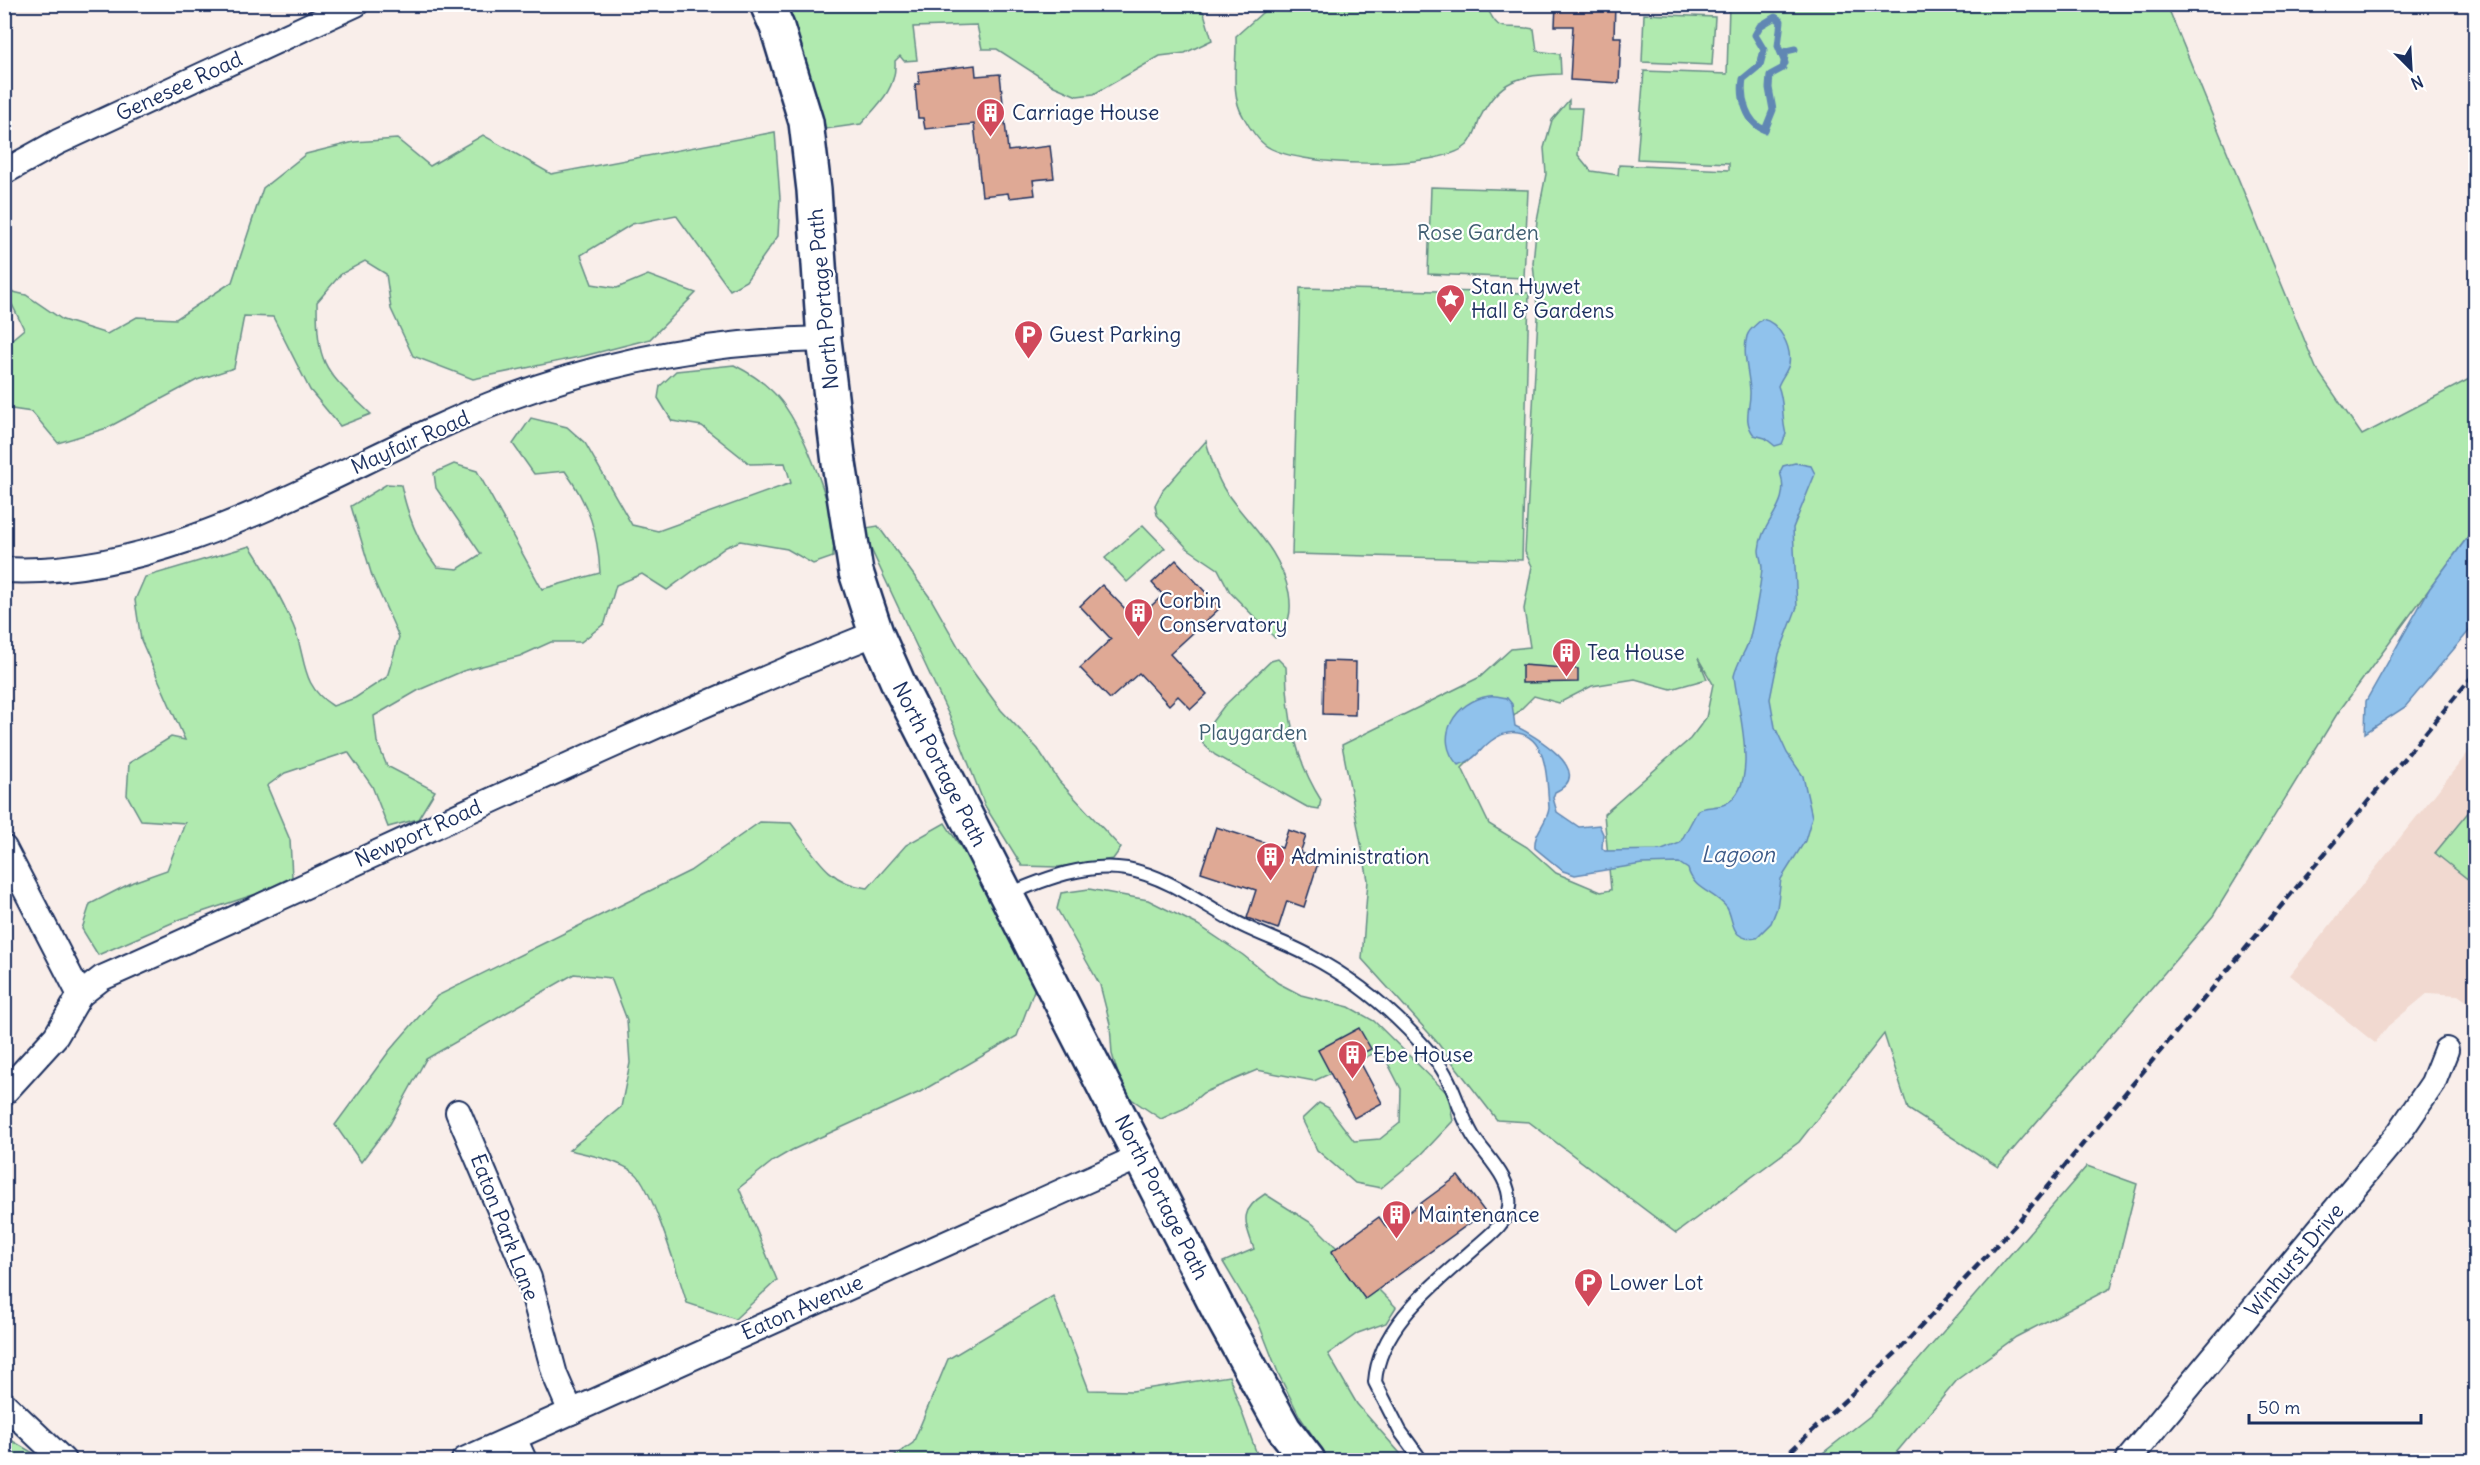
<svg xmlns="http://www.w3.org/2000/svg" width="2480" height="1465" viewBox="0 0 2480 1465" font-family="Delius,sans-serif">
<rect width="100%" height="100%" fill="#f9eeea"/>
<filter id="ink" filterUnits="userSpaceOnUse"><feTurbulence type="fractalNoise" baseFrequency=".0167" numOctaves="2"/><feDisplacementMap in="SourceGraphic" scale="12" xChannelSelector="R" yChannelSelector="G"/><feConvolveMatrix kernelMatrix="1 2 1 2 8 2 1 2 1" color-interpolation-filters="sRGB"/></filter>
<g filter="url(#ink)">
<path fill="#f1d9d0" d="M 2475,744 L 2475,1007 L 2458,995 L 2428,993 L 2388,1026 L 2375,1043 L 2290,975 Z"/>
<g fill="#b0eaaf" stroke="#668c86" stroke-width="1.5" fill-rule="evenodd">
<path d="M 782,5 L 1197,5 L 1204,13 L 1212,40 L 1185,53 L 1160,56 L 1094,94 L 1077,96 L 1054,86 L 997,49 L 982,49 L 977,25 L 913,27 L 917,60 L 904,61 L 900,56 L 895,61 C 897,89 878,105 861,124 L 826,129 L 811,79 Z"/>
<path d="M 1271,5 L 1486,5 C 1500,37 1502,23 1534,29 L 1537,51 L 1560,54 L 1561,74 C 1520,75 1499,79 1480,118 C 1477,127 1473,141 1466,146 C 1438,170 1295,168 1265,145 C 1257,139 1248,125 1243,116 C 1230,96 1237,59 1236,36 Z"/>
<path d="M 1729,5 L 2167,5 L 2316,368 L 2362,435 L 2475,376 L 2475,527 L 2337,714 L 2213,916 L 1998,1167 L 1908,1109 L 1884,1034 L 1799,1142 L 1676,1233 L 1529,1122 L 1497,1120 L 1436,1041 L 1362,959 L 1368,880 L 1342,745 L 1480,677 L 1511,649 L 1530,647 L 1524,609 L 1532,566 L 1525,552 L 1538,317 L 1533,263 L 1537,220 L 1546,174 L 1544,148 L 1552,120 L 1569,100 L 1569,108 L 1582,108 L 1578,155 L 1591,171 L 1618,175 L 1619,165 L 1729,170 L 1729,163 L 1637,159 L 1644,71 L 1727,74 ZM 1698,658 L 1713,684 L 1706,718 L 1690,739 L 1604,814 L 1611,890 L 1601,892 L 1556,873 L 1527,847 L 1489,824 L 1462,768 L 1534,696 L 1559,703 L 1592,686 L 1635,679 L 1671,689 L 1707,679 Z"/>
<path d="M 1644,14 L 1715,17 L 1712,65 L 1642,62 Z"/>
<path d="M 775,132 L 780,198 L 778,236 L 746,281 L 730,290 L 676,215 L 632,224 L 581,255 L 592,284 L 617,288 L 648,275 L 696,293 L 650,339 L 584,356 L 473,379 L 413,356 L 391,309 L 386,274 L 365,261 L 341,274 L 317,302 C 317,368 325,370 371,414 L 340,426 L 310,390 L 273,317 L 244,316 L 234,368 L 197,380 L 107,428 L 58,443 L 32,412 L 5,408 L 5,345 L 24,329 L 5,290 L 26,295 L 63,320 L 107,334 L 137,317 L 176,319 L 232,282 L 263,188 L 306,154 L 354,142 L 397,139 L 430,166 L 483,135 L 551,174 Z"/>
<path d="M 1431,187 L 1528,190 L 1524,278 L 1428,274 Z"/>
<path d="M 1300,288 L 1529,293 L 1522,560 L 1292,554 Z"/>
<path d="M 734,365 C 748,372 761,380 772,391 C 799,416 825,488 833,525 C 836,535 833,547 833,557 L 813,564 L 787,549 L 740,541 L 726,547 L 667,590 L 642,574 L 616,585 L 605,623 L 581,642 L 551,642 L 520,656 L 463,671 L 419,690 L 374,716 L 377,742 L 387,766 L 435,791 L 418,819 L 388,827 L 372,786 L 348,752 L 285,773 L 267,786 L 290,840 L 292,877 L 256,894 L 181,919 L 98,955 L 82,929 L 90,904 L 133,882 L 167,870 L 185,823 L 141,820 L 127,795 L 129,763 L 171,737 L 185,740 L 141,640 L 135,600 L 145,577 L 250,546 C 267,572 281,597 293,625 C 307,657 299,685 333,706 L 355,698 L 387,677 L 399,637 L 372,576 L 351,506 L 387,484 L 401,485 C 408,516 417,541 437,567 L 458,569 L 481,554 L 436,488 L 434,473 L 454,464 L 477,471 L 542,589 L 600,573 C 598,532 589,505 565,471 L 534,474 L 513,444 L 531,418 L 567,427 L 585,443 L 632,525 L 658,531 L 791,483 L 785,463 L 750,464 L 702,426 L 672,421 L 658,398 L 660,386 L 676,371 Z"/>
<path d="M 1206,441 C 1211,458 1216,477 1226,492 C 1251,528 1279,547 1289,593 C 1292,612 1290,625 1275,638 L 1230,592 L 1218,569 L 1187,548 L 1157,515 L 1155,505 L 1163,490 Z"/>
<path d="M 1143,525 L 1165,548 L 1127,582 L 1105,558 Z"/>
<path d="M 878,526 L 931,599 L 971,669 L 1001,710 L 1038,749 L 1059,781 L 1121,848 L 1113,859 L 1058,867 L 1022,866 L 985,806 L 954,726 L 871,549 L 866,528 Z"/>
<path d="M 1278,659 L 1286,667 C 1287,716 1295,759 1321,800 L 1319,809 L 1307,807 L 1215,755 L 1203,744 L 1202,735 L 1224,706 L 1271,661 Z"/>
<path d="M 2475,804 L 2475,885 L 2435,853 Z"/>
<path d="M 760,822 L 791,823 C 814,853 827,884 868,888 L 906,845 L 945,823 L 975,869 L 1036,985 L 1017,1036 L 920,1092 L 792,1150 L 773,1161 L 739,1188 L 777,1280 L 735,1319 L 687,1303 C 679,1278 652,1186 635,1173 C 617,1160 590,1155 569,1150 L 621,1107 L 630,1063 L 627,1020 L 611,978 L 574,974 L 426,1059 L 390,1124 L 361,1162 L 335,1125 L 390,1050 L 437,996 L 690,871 Z"/>
<path d="M 1089,889 L 1148,900 L 1198,925 L 1243,955 L 1278,983 L 1301,995 L 1349,1007 L 1374,1021 L 1448,1094 L 1453,1121 L 1421,1155 L 1381,1188 L 1355,1183 L 1317,1150 L 1302,1119 L 1319,1103 L 1329,1108 L 1354,1141 L 1380,1139 L 1400,1123 L 1401,1089 L 1381,1050 L 1314,1081 L 1257,1070 L 1203,1093 L 1185,1108 L 1161,1119 L 1124,1094 L 1112,1054 L 1110,1024 L 1100,985 L 1057,909 L 1061,893 Z"/>
<path d="M 2087,1166 L 2137,1184 L 2111,1288 L 2016,1337 L 1958,1379 L 1890,1460 L 1814,1460 L 1870,1416 Z"/>
<path d="M 1265,1194 L 1313,1224 L 1396,1307 L 1386,1323 L 1358,1333 L 1328,1354 L 1357,1404 L 1406,1460 L 1329,1460 L 1300,1417 L 1279,1375 L 1257,1319 L 1223,1262 L 1254,1249 C 1245,1222 1238,1211 1265,1194 Z"/>
<path d="M 1053,1296 L 1089,1390 L 1132,1391 L 1229,1376 L 1259,1460 L 888,1460 L 913,1443 L 948,1359 Z"/>
<path d="M 4,1436 L 45,1460 L 5,1460 Z"/>
</g>
<g fill="#90c2ec" stroke="#6187b3" stroke-width="1.5">
<path d="M 1762,319 C 1779,322 1792,347 1789,364 C 1787,372 1781,378 1778,386 C 1785,403 1781,418 1786,434 L 1782,444 L 1775,446 L 1765,438 L 1754,435 C 1742,420 1751,407 1750,391 C 1749,371 1742,355 1747,336 C 1749,329 1757,324 1762,319 Z"/>
<path d="M 1795,463 L 1811,466 L 1815,474 L 1793,528 L 1797,607 L 1779,654 L 1770,699 L 1775,727 L 1787,753 L 1803,776 L 1812,817 L 1805,841 L 1781,879 L 1777,908 L 1771,923 L 1756,938 C 1749,939 1744,939 1738,934 C 1731,927 1732,916 1727,908 C 1714,891 1694,891 1688,869 L 1679,863 L 1642,864 L 1575,875 L 1563,871 L 1535,848 C 1533,833 1548,822 1549,808 C 1547,784 1549,738 1518,733 C 1508,731 1499,735 1491,741 C 1479,750 1475,761 1458,765 C 1433,738 1455,701 1489,696 C 1495,695 1502,697 1507,698 L 1512,704 L 1515,726 C 1533,734 1598,773 1555,792 L 1553,798 L 1557,812 L 1579,827 L 1599,825 L 1603,834 L 1602,848 L 1605,851 L 1662,850 L 1680,843 L 1698,810 C 1706,806 1717,808 1725,804 C 1762,787 1737,708 1734,676 C 1737,662 1747,650 1750,637 C 1755,615 1760,591 1762,568 C 1762,562 1759,556 1759,550 C 1761,520 1792,506 1780,472 L 1783,466 Z"/>
<path d="M 2475,527 L 2475,624 L 2405,707 L 2365,733 L 2366,701 L 2430,588 Z"/>
</g>
<g fill="none" stroke-linecap="round" stroke-linejoin="round">
<path stroke="#6187b3" stroke-width="7" d="M 1785,63 L 1778,46 L 1781,21 L 1775,17 L 1760,26 L 1755,35 L 1764,50 L 1760,65 L 1743,79 C 1740,97 1746,123 1765,130 L 1773,110 L 1769,88 L 1770,75 L 1783,68 L 1786,51 L 1795,49"/>
</g>
<g fill="#dfa995" stroke="#1b2f5e" stroke-width="1.5">
<path d="M 1556,4 L 1615,4 L 1614,37 L 1621,37 L 1619,83 L 1570,80 L 1573,26 L 1555,26 Z"/>
<path d="M 975,65 L 976,76 L 1000,74 L 1008,151 L 1050,146 L 1054,178 L 1033,180 L 1035,195 L 1009,198 L 1008,193 L 982,196 L 974,124 L 925,129 L 923,118 L 918,118 L 915,84 L 919,84 L 918,72 Z"/>
<path d="M 1176,560 L 1220,608 L 1170,654 L 1207,694 L 1191,709 L 1178,696 L 1169,705 L 1139,673 L 1110,699 L 1080,668 L 1111,639 L 1080,606 L 1102,585 L 1136,620 L 1163,595 L 1152,583 Z"/>
<path d="M 1324,661 L 1356,662 L 1355,715 L 1323,714 Z"/>
<path d="M 1522,665 L 1578,669 L 1578,682 L 1522,683 Z"/>
<path d="M 1216,827 L 1282,848 L 1288,830 L 1306,836 L 1300,853 L 1319,860 L 1304,907 L 1287,901 L 1278,929 L 1247,918 L 1256,890 L 1201,872 Z"/>
<path d="M 1359,1028 L 1371,1049 L 1357,1056 L 1382,1103 L 1354,1118 L 1318,1050 Z"/>
<path d="M 1458,1176 L 1485,1212 L 1365,1299 L 1331,1252 L 1379,1217 L 1387,1228 Z"/>
</g>
<g fill="none" stroke-linecap="round" stroke-linejoin="round">
<defs>
<path id="service" d="M 1009,894 C 1045,879 1086,862 1127,869 C 1165,876 1199,901 1232,920 C 1257,934 1285,942 1310,956 C 1358,981 1401,1018 1435,1059 C 1454,1082 1458,1111 1473,1136 C 1486,1157 1513,1179 1509,1207 C 1506,1224 1487,1237 1475,1248 C 1435,1284 1379,1325 1375,1382 L 1400,1431 L 1421,1460"/>
<g id="minor">
<path d="M 4,172 L 58,142 L 356,4"/>
<path d="M 4,570 C 180,579 347,459 505,399 C 606,361 716,341 824,339"/>
<path d="M 4,848 L 80,995"/>
<path d="M 4,1093 L 56,1036 L 80,995 L 102,978 C 360,864 614,738 876,633"/>
<path d="M 458,1112 L 529,1278 L 555,1375 L 571,1412"/>
<path d="M 4,1404 L 63,1460"/>
<path d="M 514,1438 L 524,1460"/>
<path d="M 464,1460 L 1141,1156"/>
<path d="M 2128,1460 L 2399,1133 L 2433,1083 L 2446,1050"/>
</g>
<path id="secondary" d="M 767,4 L 777,27 L 806,122 L 814,190 L 824,339 L 839,463 L 856,572 L 876,633 L 899,685 L 1219,1311 L 1284,1429 L 1308,1460"/>
</defs>
<use href="#service" stroke="#1b2f5e" stroke-width="16"/>
<use href="#minor" stroke="#1b2f5e" stroke-width="28"/>
<use href="#secondary" stroke="#1b2f5e" stroke-width="38"/>
<use href="#service" stroke="#fff" stroke-width="12"/>
<use href="#minor" stroke="#fff" stroke-width="24"/>
<use href="#secondary" stroke="#fff" stroke-width="33"/>
<path stroke="#1b2f5e" stroke-width="4.5" stroke-dasharray="9 4.5" stroke-linecap="butt" d="M 1781,1460 L 1900,1349 L 2017,1223 L 2476,672"/>
</g>
</g>
<defs>
<symbol id="building-pin" viewBox="-11 -11 22 30"><path d="M0 17L-7.5 6A9.5 9.5 0 1 1 7.5 6Z" fill="#d1495b" stroke="#fff"/><path d="M-4-6H4V6H1V3H-1V6H-4ZM-2.5-4.3h1.7v1.8h-1.7ZM.8-4.3h1.7v1.8H.8ZM-2.5-1h1.7V.8h-1.7ZM.8-1h1.7V.8H.8Z" fill="#fff"/></symbol>
<symbol id="sight-pin" viewBox="-11 -11 22 30"><path d="M0 17L-7.5 6A9.5 9.5 0 1 1 7.5 6Z" fill="#d1495b" stroke="#fff"/><path d="M0-6L1.8-2.2L6-1.7L2.9 1.2L3.7 5.4L0 3.3L-3.7 5.4L-2.9 1.2L-6-1.7L-1.8-2.2Z" fill="#fff"/></symbol>
<symbol id="parking-pin" viewBox="-11 -11 22 30"><path d="M0 17L-7.5 6A9.5 9.5 0 1 1 7.5 6Z" fill="#d1495b" stroke="#fff"/><path d="M-3.5-5.5H1a3.5 3.5 0 0 1 0 7H-1V5.5H-3.5ZM-1-3.4V-.6H.8a1.4 1.4 0 0 0 0-2.8Z" fill="#fff"/></symbol>
</defs>
<g fill-rule="evenodd">
<use href="#building-pin" x="974" y="96" width="33" height="45"/>
<use href="#sight-pin" x="1434" y="282" width="33" height="45"/>
<use href="#parking-pin" x="1012" y="318" width="33" height="45"/>
<use href="#building-pin" x="1122" y="596" width="33" height="45"/>
<use href="#building-pin" x="1550" y="636" width="33" height="45"/>
<use href="#building-pin" x="1254" y="840" width="33" height="45"/>
<use href="#building-pin" x="1336" y="1038" width="33" height="45"/>
<use href="#building-pin" x="1380" y="1198" width="33" height="45"/>
<use href="#parking-pin" x="1572" y="1266" width="33" height="45"/>
</g>
<g text-anchor="middle" dominant-baseline="central" stroke-width="4.5" stroke-linejoin="round" paint-order="stroke">
<g font-size="21" fill="#1b2f5e" stroke="#fff">
<text transform="translate(179 86) rotate(-25)">Genesee Road</text>
<text transform="translate(823 299) rotate(-95)">North Portage Path</text>
<text transform="translate(410 442) rotate(-24)">Mayfair Road</text>
<text transform="translate(940 764) rotate(63)">North Portage Path</text>
<text transform="translate(418 833) rotate(-24)">Newport Road</text>
<text transform="translate(1162 1197) rotate(63)">North Portage Path</text>
<text transform="translate(505 1227) rotate(69)">Eaton Park Lane</text>
<text transform="translate(2294 1260) rotate(-50)">Winhurst Drive</text>
<text transform="translate(802 1307) rotate(-24)">Eaton Avenue</text>
</g>
<g font-size="21" fill="#1b2f5e" stroke="#fff" text-anchor="start">
<text x="1012" y="112">Carriage House</text>
<text x="1471" y="286">Stan Hywet<tspan x="1471" dy="24">Hall &amp; Gardens</tspan></text>
<text x="1049" y="334">Guest Parking</text>
<text x="1159" y="600">Corbin<tspan x="1159" dy="24">Conservatory</tspan></text>
<text x="1587" y="652">Tea House</text>
<text x="1291" y="856">Administration</text>
<text x="1373" y="1054">Ebe House</text>
<text x="1418" y="1214">Maintenance</text>
<text x="1609" y="1282">Lower Lot</text>
</g>
<g font-size="21" fill="#405e72" stroke="#fff">
<text x="1478" y="232">Rose Garden</text>
<text x="1253" y="732">Playgarden</text>
</g>
<g font-size="22" font-style="italic" fill="#3e5b89" stroke="#fff">
<text x="1738" y="854">Lagoon</text>
</g>
</g>
<rect width="2480" height="1465" fill="none" stroke="#fff" stroke-width="24"/>
<rect x="12" y="12" width="2456" height="1441" fill="none" stroke="#1b2f5e" stroke-width="2" filter="url(#ink)"/>
<g transform="translate(2411 69) rotate(156)" stroke="#ffffff" stroke-width="4.5" paint-order="stroke">
<path d="M0-4.5L10 22L0 15L-10 22Z" fill="#1b2f5e"/>
<text y="-9" font-size="16" font-weight="bold" text-anchor="middle" fill="#1b2f5e">N</text>
</g>
<path d="M2249 1414v9h172v-9" fill="none" stroke="#1b2f5e" stroke-width="3"/>
<text x="2258" y="1414" font-size="18" fill="#1b2f5e" stroke="#ffffff" stroke-width="4.5" paint-order="stroke">50 m</text>
</svg>
